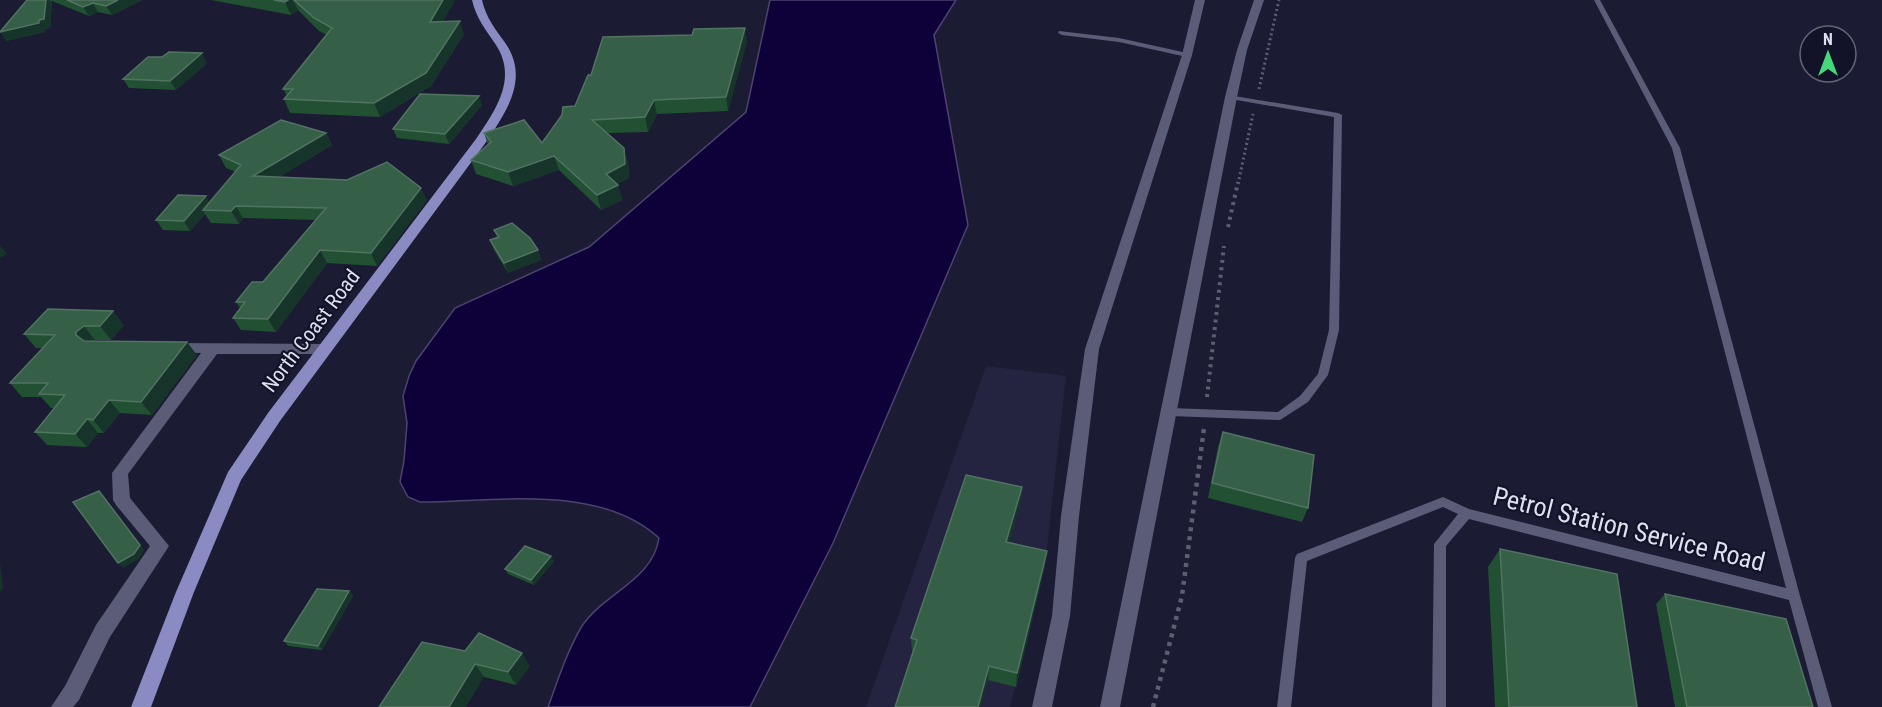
<svg xmlns="http://www.w3.org/2000/svg" width="1882" height="707" viewBox="0 0 1882 707" font-family="'Roboto Condensed',sans-serif">
<rect width="100%" height="100%" fill="#1b1b33"/>
<path fill="#242441" d="M 986,366 L 1066,376 L 1045,566 L 1010,707 L 866,707 Z"/>
<path fill="#0e0039" stroke="#4c4370" stroke-width="1.5" d="M 770,0 L 956,0 L 934,35 L 968,225 L 833,543 L 750,707 L 548,707 C 558,680 567,651 582,626 C 604,593 653,580 659,538 C 599,483 495,502 420,502 L 408,497 L 400,482 L 404,461 L 407,423 L 403,396 L 409,376 L 416,361 L 455,308 L 589,247 L 746,112 Z"/>
<g fill="none" stroke-linecap="round" stroke-linejoin="round">
<g stroke="#5e5e73" stroke-width="3" stroke-dasharray="2 3" stroke-linecap="butt">
<path d="M 1259,89 L 1279,0"/>
<path d="M 1238,184 L 1253,114"/>
</g>
<g stroke="#5e5e73" stroke-width="4" stroke-dasharray="3 4.5" stroke-linecap="butt">
<path d="M 1228,227 L 1238,182"/>
<path d="M 1207,397 L 1224,246"/>
</g>
<path stroke="#5e5e73" stroke-width="4.5" stroke-dasharray="4 5" stroke-linecap="butt" d="M 1153,707 L 1182,596 L 1204,428"/>
<g fill="#5b5c78" fill-rule="evenodd">
<path d="M 1594,0 L 1600,0 L 1680,148 L 1800,596 L 1832,707 L 1818,707 L 1789,600 L 1469,519 L 1446,546 L 1446,707 L 1432,707 L 1434,544 L 1458,514 L 1443,507 L 1307,561 L 1291,707 L 1277,707 L 1295,558 L 1297,554 L 1443,497 L 1469,509 L 1786,588 L 1672,148 Z"/>
<path d="M 1059,31 L 1119,38 L 1187,53 L 1191,55 L 1187,57 L 1119,42 L 1062,35 L 1058,33 Z"/>
<path d="M 1228,95 L 1338,113 L 1342,115 L 1339,330 L 1328,375 L 1308,402 L 1280,420 L 1170,416 L 1166,415 L 1164,412 L 1166,409 L 1170,408 L 1278,412 L 1300,396 L 1318,374 L 1329,330 L 1334,117 L 1231,99 L 1228,99 Z"/>
</g>
<path fill="#5b5c78" fill-rule="evenodd" d="M 171,343 L 324,344 L 331,349 L 324,354 L 217,354 L 128,474 L 130,498 L 169,546 L 110,637 L 79,700 L 73,707 L 51,707 L 65,686 L 96,625 L 150,546 L 116,505 L 113,500 L 112,473 L 201,353 L 166,352 L 164,348 L 166,344 Z"/>
<g fill="#5b5c78" fill-rule="evenodd">
<path d="M 1195,0 L 1205,0 L 1192,55 L 1099,349 L 1079,516 L 1070,616 L 1052,707 L 1032,707 L 1052,616 L 1061,516 L 1085,349 L 1182,55 Z"/>
<path d="M 1254,0 L 1264,0 L 1247,50 L 1237,97 L 1120,707 L 1100,707 L 1225,97 L 1237,50 Z"/>
</g>
<path fill="#898bc2" fill-rule="evenodd" d="M 472,0 L 482,0 C 486,18 496,30 506,44 C 530,80 505,114 484,145 L 280,421 L 241,480 L 194,592 L 151,707 L 131,707 L 176,592 L 228,472 L 268,413 L 476,139 C 495,111 518,79 496,45 C 486,30 476,18 472,0 Z"/>
</g>
<g fill="#225033">
<path d="M 27,0 L 142,0 L 112,15 L 98,12 L 89,16 L 52,1 L 50,28 L 45,29 L 45,32 L 6,41 Z"/>
<path d="M 211,0 L 453,0 L 454,2 L 443,21 L 464,34 L 431,86 L 380,117 L 290,113 L 284,99 L 287,96 L 283,89 L 327,35 L 319,31 L 298,10 L 291,15 Z"/>
<path d="M 747,41 L 728,111 L 657,114 L 648,132 L 608,133 L 628,162 L 629,178 L 617,184 L 622,200 L 601,210 L 559,170 L 513,186 L 476,174 L 471,160 L 488,145 L 484,133 L 542,143 L 575,106 L 591,75 Z"/>
<path d="M 207,63 L 176,90 L 129,88 L 123,79 Z"/>
<path d="M 482,105 L 449,144 L 397,138 L 393,129 Z"/>
<path d="M 326,133 L 332,145 L 279,177 L 427,200 L 377,266 L 327,263 L 276,332 L 241,330 L 233,318 L 240,308 L 236,302 L 263,282 L 316,220 L 243,218 L 239,224 L 211,223 L 205,214 L 190,231 L 163,230 L 156,220 L 210,203 L 236,172 L 226,168 L 219,155 Z"/>
<path d="M 494,230 L 538,250 L 541,260 L 508,273 L 494,250 L 490,240 L 497,237 Z"/>
<path d="M 48,309 L 124,325 L 111,340 L 95,340 L 93,341 L 197,355 L 152,415 L 120,413 L 104,433 L 98,433 L 87,447 L 47,445 L 35,432 L 54,408 L 51,408 L 41,397 L 22,397 L 10,383 L 43,348 L 36,348 L 24,334 Z"/>
<path d="M 1223,432 L 1308,508 L 1302,522 L 1208,498 L 1218,447 Z"/>
<path d="M 1022,487 L 1021,501 L 1009,543 L 1045,566 L 1016,687 L 988,680 L 912,651 L 911,638 Z"/>
<path d="M 1500,549 L 1637,707 L 1495,707 L 1488,567 Z"/>
<path d="M 554,561 L 534,585 L 508,574 L 505,569 Z"/>
<path d="M 349,591 L 353,596 L 322,650 L 288,646 L 284,641 Z"/>
<path d="M 1665,594 L 1813,707 L 1675,707 L 1656,604 Z"/>
<path d="M 422,642 L 530,666 L 516,685 L 484,677 Z"/>
</g>
<g fill="#17342b">
<path d="M 46,0 L 52,1 L 50,28 L 45,29 L 45,32 L 6,41 L 0,32 L 39,20 Z"/>
<path d="M 118,0 L 142,0 L 112,15 L 106,6 Z"/>
<path d="M 288,0 L 293,0 L 298,10 L 291,15 L 285,2 Z"/>
<path d="M 443,0 L 453,0 L 454,2 L 435,35 L 430,22 Z"/>
<path d="M 93,3 L 98,12 L 89,16 L 83,7 Z"/>
<path d="M 460,21 L 464,34 L 431,86 L 380,117 L 374,103 Z"/>
<path d="M 745,28 L 747,41 L 728,111 L 726,97 Z"/>
<path d="M 202,53 L 207,63 L 176,90 L 170,81 Z"/>
<path d="M 479,96 L 482,105 L 449,144 L 445,134 Z"/>
<path d="M 654,100 L 657,114 L 648,132 L 645,117 Z"/>
<path d="M 326,133 L 332,145 L 260,189 L 253,176 Z"/>
<path d="M 624,148 L 628,162 L 629,178 L 610,188 L 606,174 Z"/>
<path d="M 554,156 L 559,170 L 513,186 L 508,172 Z"/>
<path d="M 618,185 L 622,200 L 601,210 L 597,195 Z"/>
<path d="M 421,188 L 427,200 L 377,266 L 371,253 Z"/>
<path d="M 206,196 L 212,206 L 203,210 L 205,214 L 190,231 L 184,221 Z"/>
<path d="M 236,206 L 243,218 L 239,224 L 231,211 Z"/>
<path d="M 0,245 L 7,254 L 0,258 Z"/>
<path d="M 320,250 L 327,263 L 276,332 L 268,319 Z"/>
<path d="M 538,250 L 541,260 L 508,273 L 504,263 Z"/>
<path d="M 113,311 L 124,325 L 111,340 L 100,326 Z"/>
<path d="M 84,326 L 95,340 L 87,345 L 76,335 L 76,332 Z"/>
<path d="M 187,342 L 197,355 L 152,415 L 141,402 Z"/>
<path d="M 109,400 L 120,413 L 104,433 L 93,420 Z"/>
<path d="M 87,419 L 98,433 L 87,447 L 75,434 Z"/>
<path d="M 1022,487 L 1021,501 L 1005,556 L 1006,542 Z"/>
<path d="M 99,491 L 144,550 L 139,559 L 123,568 L 118,563 Z"/>
<path d="M 1047,551 L 1045,566 L 1016,687 L 1017,673 Z"/>
<path d="M 551,556 L 554,561 L 534,585 L 531,580 Z"/>
<path d="M 0,561 L 3,589 L 0,591 Z"/>
<path d="M 349,591 L 353,596 L 322,650 L 318,646 Z"/>
<path d="M 522,653 L 530,666 L 516,685 L 508,672 Z"/>
<path d="M 475,664 L 484,677 L 466,707 L 449,707 Z"/>
<path d="M 989,666 L 988,680 L 981,707 L 978,707 Z"/>
</g>
<g fill="#365f47" stroke="#517362" stroke-width="1.5">
<path d="M 27,0 L 46,0 L 44,19 L 39,20 L 39,23 L 0,32 Z"/>
<path d="M 67,0 L 118,0 L 106,6 L 93,3 L 83,7 Z"/>
<path d="M 274,0 L 288,0 L 285,2 Z"/>
<path d="M 294,0 L 443,0 L 430,22 L 460,21 L 426,73 L 374,103 L 284,99 L 293,89 L 283,89 L 332,28 L 314,18 Z"/>
<path d="M 745,28 L 726,97 L 654,100 L 645,117 L 592,120 L 624,148 L 625,164 L 606,174 L 618,185 L 597,195 L 554,156 L 508,172 L 471,160 L 491,142 L 484,133 L 524,120 L 542,143 L 562,115 L 563,107 L 575,106 L 588,75 L 591,75 L 603,37 L 692,35 L 694,29 Z"/>
<path d="M 169,52 L 202,53 L 170,81 L 123,79 L 148,57 L 162,57 Z"/>
<path d="M 420,94 L 479,96 L 445,134 L 393,129 Z"/>
<path d="M 281,120 L 326,133 L 253,176 L 347,180 L 387,162 L 421,188 L 371,253 L 320,250 L 268,319 L 233,318 L 245,302 L 236,302 L 252,282 L 263,282 L 326,208 L 236,206 L 231,211 L 203,210 L 241,165 L 219,155 Z"/>
<path d="M 178,195 L 206,196 L 184,221 L 156,220 Z"/>
<path d="M 512,223 L 530,238 L 538,250 L 504,263 L 490,240 L 499,237 L 494,230 Z"/>
<path d="M 48,309 L 113,311 L 100,326 L 84,326 L 76,332 L 76,335 L 84,341 L 187,342 L 141,402 L 109,400 L 93,420 L 87,419 L 75,434 L 35,432 L 65,395 L 39,394 L 48,383 L 10,383 L 55,335 L 24,334 Z"/>
<path d="M 1223,432 L 1314,455 L 1308,508 L 1212,483 Z"/>
<path d="M 966,475 L 1022,487 L 1006,542 L 1047,551 L 1017,673 L 989,666 L 978,707 L 895,707 L 917,640 L 911,638 Z"/>
<path d="M 99,491 L 140,545 L 134,554 L 118,563 L 73,502 Z"/>
<path d="M 525,546 L 551,556 L 531,580 L 505,569 Z"/>
<path d="M 1500,549 L 1617,574 L 1637,707 L 1509,707 Z"/>
<path d="M 317,589 L 349,591 L 318,646 L 284,641 Z"/>
<path d="M 1665,594 L 1786,619 L 1813,707 L 1687,707 Z"/>
<path d="M 479,633 L 522,653 L 508,672 L 475,664 L 449,707 L 379,707 L 422,642 L 465,651 Z"/>
</g>
<g text-anchor="middle" dominant-baseline="central" stroke-width="4.5" stroke-linejoin="round" paint-order="stroke">
<g font-size="21" fill="#dedfef" stroke="#121228">
<text transform="translate(311 331) rotate(-53)">North Coast Road</text>
</g>
<g font-size="26" fill="#dedfef" stroke="#121228">
<text transform="translate(1629 529) rotate(14)">Petrol Station Service Road</text>
</g>
</g>
<g transform="translate(1828 54)"><circle r="28" fill="#121228" stroke="#646478" stroke-width="1.5"/>
<path d="M0-4.5L10 22L0 15L-10 22Z" fill="#45d77a"/>
<text y="-9" font-size="16" font-weight="bold" text-anchor="middle" fill="#dedfef">N</text>
</g>
</svg>
